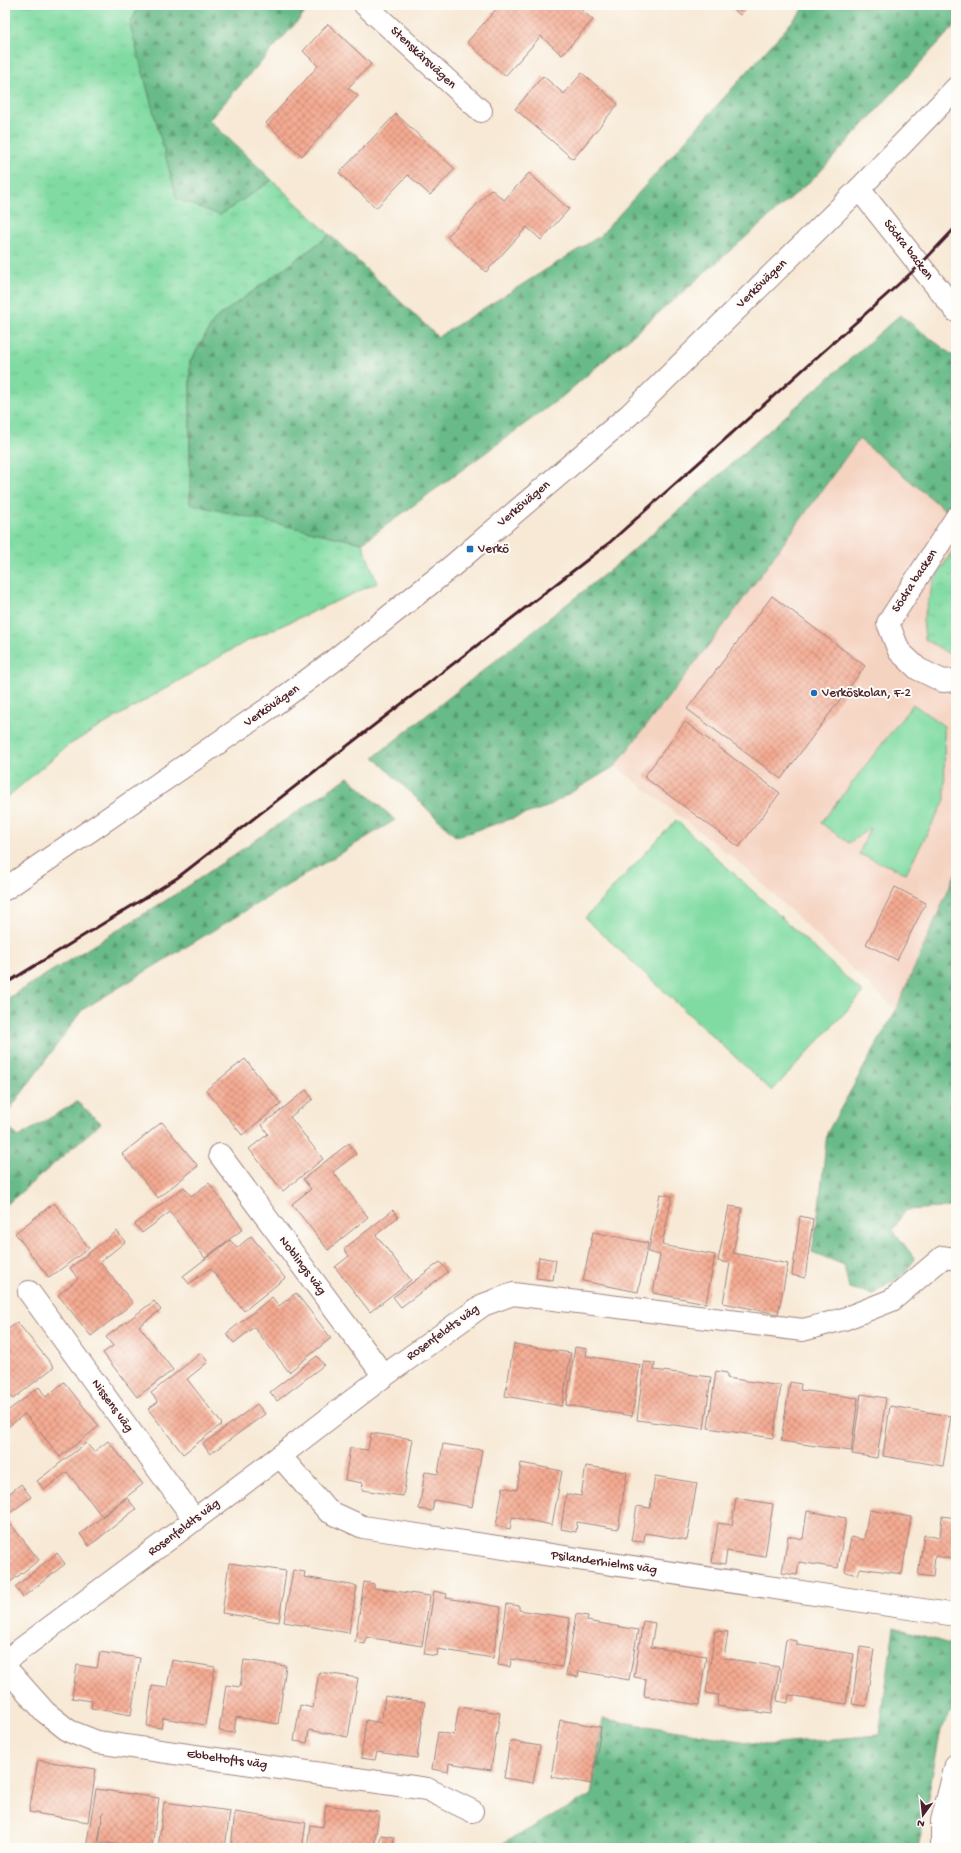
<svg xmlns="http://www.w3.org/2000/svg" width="961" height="1853" viewBox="0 0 961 1853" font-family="'Gochi Hand',sans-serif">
<defs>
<pattern id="grass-tufts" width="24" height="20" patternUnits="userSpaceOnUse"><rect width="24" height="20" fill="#80dba2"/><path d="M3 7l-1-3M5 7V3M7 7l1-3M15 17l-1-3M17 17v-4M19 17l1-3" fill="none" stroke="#70bc8c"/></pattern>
<pattern id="forest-firs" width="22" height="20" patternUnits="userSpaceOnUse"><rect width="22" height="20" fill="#68bb88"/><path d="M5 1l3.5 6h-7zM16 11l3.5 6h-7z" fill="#58976f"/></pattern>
<pattern id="building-cross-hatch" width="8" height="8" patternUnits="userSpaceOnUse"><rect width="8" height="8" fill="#f4aa92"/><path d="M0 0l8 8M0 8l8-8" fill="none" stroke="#c88a77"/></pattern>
</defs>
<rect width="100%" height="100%" fill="#fdfcf7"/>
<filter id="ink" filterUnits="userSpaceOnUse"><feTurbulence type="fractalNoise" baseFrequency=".025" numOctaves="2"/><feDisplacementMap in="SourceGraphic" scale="8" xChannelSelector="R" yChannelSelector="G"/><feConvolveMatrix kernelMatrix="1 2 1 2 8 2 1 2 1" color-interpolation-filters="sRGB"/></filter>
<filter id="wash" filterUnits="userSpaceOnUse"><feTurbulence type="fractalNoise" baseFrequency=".012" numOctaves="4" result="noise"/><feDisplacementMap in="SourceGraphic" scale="16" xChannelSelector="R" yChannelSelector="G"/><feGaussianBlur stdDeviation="0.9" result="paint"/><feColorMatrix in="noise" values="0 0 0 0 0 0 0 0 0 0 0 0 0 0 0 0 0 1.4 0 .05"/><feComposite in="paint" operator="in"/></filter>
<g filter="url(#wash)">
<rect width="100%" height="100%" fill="#f7e9d5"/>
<path fill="#f5d3c1" d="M 860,439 L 956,517 L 956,872 L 896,1010 L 740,863 L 615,766 L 728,620 Z"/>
<g fill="url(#grass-tufts)" stroke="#657d66">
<path d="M 5,5 L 139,5 L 130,25 L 220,215 L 272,180 L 330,235 L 215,319 L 190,362 L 190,503 L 362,543 L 377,583 L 245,642 L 67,746 L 5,799 Z"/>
<path d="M 956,546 L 956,654 L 949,654 L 925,639 L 923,620 L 934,580 Z"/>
</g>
<g fill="url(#forest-firs)" stroke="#596d5a">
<path d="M 139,5 L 312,5 L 209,120 L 272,180 L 220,215 L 177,199 L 130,25 Z"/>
<path d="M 807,5 L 956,5 L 956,24 L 816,176 L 563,396 L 362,543 L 190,504 L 190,362 L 215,319 L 330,235 L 438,337 L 600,236 Z"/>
<path d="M 900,315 L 956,358 L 956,486 L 948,512 L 859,439 L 728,620 L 615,766 L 547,807 L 456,837 L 374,757 L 620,562 Z"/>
<path d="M 348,777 L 395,820 L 82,1010 L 5,1116 L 5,1000 L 181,891 Z"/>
<path d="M 956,872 L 956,1207 L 905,1210 L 893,1230 L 915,1259 L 903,1275 L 873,1294 L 849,1288 L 844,1265 L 812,1252 L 819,1208 L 827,1133 L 896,1010 Z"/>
<path d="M 77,1102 L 101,1123 L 5,1206 L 5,1122 L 18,1137 Z"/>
<path d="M 894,1627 L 956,1646 L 956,1704 L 941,1730 L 918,1848 L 495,1848 L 591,1795 L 603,1719 L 766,1745 L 879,1735 Z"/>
</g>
<g fill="#80dba2" stroke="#657d66">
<path d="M 913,704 L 944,726 L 945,800 L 906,873 L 859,854 L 870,828 L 849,843 L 821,823 Z"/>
<path d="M 676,820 L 863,993 L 772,1091 L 585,918 Z"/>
</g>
<g id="blocks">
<g fill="url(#building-cross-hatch)">
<path d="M 500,5 L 576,5 L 593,20 L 562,55 L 541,36 L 505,76 L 467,42 Z"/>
<path d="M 728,5 L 749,5 L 740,15 Z"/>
<path d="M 328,24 L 371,64 L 348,88 L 358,96 L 302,156 L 266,123 L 318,66 L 303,51 Z"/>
<path d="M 582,73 L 618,104 L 573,159 L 515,109 L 543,76 L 564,94 Z"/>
<path d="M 396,114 L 455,169 L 430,195 L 408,175 L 376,208 L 339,173 Z"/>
<path d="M 529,173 L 569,209 L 541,240 L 527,227 L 486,272 L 447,237 L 491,189 L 504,200 Z"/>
<path d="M 772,596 L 865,666 L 781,779 L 687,709 Z"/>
<path d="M 685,722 L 780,793 L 739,847 L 644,777 Z"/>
<path d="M 895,887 L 926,903 L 897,960 L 866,944 Z"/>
<path d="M 245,1059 L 281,1104 L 242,1135 L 206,1090 Z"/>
<path d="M 306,1090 L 313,1099 L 290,1117 L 323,1159 L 283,1191 L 249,1149 L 268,1134 L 262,1125 Z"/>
<path d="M 162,1122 L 198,1166 L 158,1198 L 122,1154 Z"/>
<path d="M 349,1143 L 356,1154 L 333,1172 L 368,1217 L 328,1250 L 292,1204 L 311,1189 L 303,1179 Z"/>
<path d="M 209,1183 L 243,1229 L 205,1258 L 170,1212 L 142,1233 L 135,1224 L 184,1187 L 191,1196 Z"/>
<path d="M 660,1194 L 672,1196 L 662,1245 L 715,1255 L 706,1303 L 653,1293 L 660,1255 L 648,1252 Z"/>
<path d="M 54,1203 L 89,1248 L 49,1278 L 15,1233 Z"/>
<path d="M 729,1206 L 742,1208 L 733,1253 L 788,1264 L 778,1314 L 723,1303 L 730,1263 L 718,1261 Z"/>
<path d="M 393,1210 L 398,1217 L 376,1235 L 411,1280 L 370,1312 L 335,1267 L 349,1256 L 344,1249 Z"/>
<path d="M 800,1216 L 813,1219 L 805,1278 L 792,1275 Z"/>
<path d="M 117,1231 L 125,1242 L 100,1262 L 133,1303 L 91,1336 L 58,1295 L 78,1279 L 70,1268 Z"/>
<path d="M 593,1232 L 648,1243 L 638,1292 L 583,1281 Z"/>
<path d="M 251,1236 L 285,1278 L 244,1311 L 210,1268 L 189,1284 L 183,1276 L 230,1240 L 237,1248 Z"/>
<path d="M 539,1257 L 556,1260 L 553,1280 L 536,1278 Z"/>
<path d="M 440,1262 L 448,1272 L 401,1307 L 393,1297 Z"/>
<path d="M 296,1293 L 331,1338 L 289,1372 L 254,1327 L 234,1343 L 226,1334 L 272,1297 L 279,1306 Z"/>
<path d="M 154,1301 L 161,1310 L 139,1326 L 173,1370 L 137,1397 L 103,1353 L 113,1346 L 106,1337 Z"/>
<path d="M 17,1322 L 54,1367 L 13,1399 L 5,1389 L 5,1332 Z"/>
<path d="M 514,1344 L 571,1353 L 562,1406 L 505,1396 Z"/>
<path d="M 575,1347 L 587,1349 L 586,1356 L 640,1365 L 632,1416 L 566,1405 Z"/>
<path d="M 201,1353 L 208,1362 L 187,1379 L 222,1424 L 183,1454 L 148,1409 L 158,1402 L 151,1393 Z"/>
<path d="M 317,1356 L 324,1365 L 277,1401 L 270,1392 Z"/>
<path d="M 644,1362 L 655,1363 L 654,1370 L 711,1377 L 704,1429 L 637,1420 Z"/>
<path d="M 716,1371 L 727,1373 L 727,1378 L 781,1386 L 773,1438 L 708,1428 Z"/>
<path d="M 64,1382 L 99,1426 L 60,1457 L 25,1414 L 5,1429 L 5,1413 L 39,1387 L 46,1397 Z"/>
<path d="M 790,1382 L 801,1384 L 800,1390 L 858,1398 L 851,1451 L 781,1441 Z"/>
<path d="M 861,1394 L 886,1398 L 877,1458 L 852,1454 Z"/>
<path d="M 257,1404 L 265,1414 L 210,1454 L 203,1444 Z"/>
<path d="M 890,1406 L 951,1416 L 943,1466 L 883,1456 Z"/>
<path d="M 371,1433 L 413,1439 L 403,1496 L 362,1490 L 363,1483 L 345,1480 L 350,1448 L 368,1450 Z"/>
<path d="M 108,1441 L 143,1484 L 102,1516 L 67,1472 L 44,1490 L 37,1481 L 86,1443 L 94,1452 Z"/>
<path d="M 443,1444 L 482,1450 L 472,1507 L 434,1500 L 432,1511 L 419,1509 L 425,1472 L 438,1474 Z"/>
<path d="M 521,1463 L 562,1471 L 552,1525 L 512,1517 L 510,1529 L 496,1526 L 503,1487 L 517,1490 Z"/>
<path d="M 586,1466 L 627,1472 L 618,1529 L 577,1522 L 576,1532 L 561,1529 L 566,1494 L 581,1496 Z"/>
<path d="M 655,1476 L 697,1483 L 687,1540 L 645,1533 L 644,1542 L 631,1541 L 637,1506 L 650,1508 Z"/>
<path d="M 21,1484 L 31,1497 L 5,1517 L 39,1560 L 5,1586 L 5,1497 Z"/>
<path d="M 127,1498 L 136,1509 L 89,1546 L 80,1534 Z"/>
<path d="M 736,1498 L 773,1504 L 765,1557 L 727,1551 L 725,1564 L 712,1562 L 718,1523 L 732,1525 Z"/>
<path d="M 869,1510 L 911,1517 L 902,1574 L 860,1568 L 858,1575 L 845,1572 L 851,1537 L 864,1540 Z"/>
<path d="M 807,1511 L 846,1518 L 838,1568 L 799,1562 L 797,1575 L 782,1573 L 788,1536 L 803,1539 Z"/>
<path d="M 942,1516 L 956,1518 L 952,1559 L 935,1556 L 933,1577 L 918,1575 L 924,1535 L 940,1538 Z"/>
<path d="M 57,1553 L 65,1564 L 23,1597 L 15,1587 Z"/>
<path d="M 229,1563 L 286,1571 L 279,1622 L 222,1613 Z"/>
<path d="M 293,1570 L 305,1572 L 304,1577 L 357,1586 L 349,1633 L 284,1622 Z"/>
<path d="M 364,1582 L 374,1584 L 374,1588 L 430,1596 L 422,1646 L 366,1637 L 365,1644 L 355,1642 Z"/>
<path d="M 434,1591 L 447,1594 L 446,1598 L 501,1607 L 493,1658 L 438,1649 L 437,1656 L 424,1654 Z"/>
<path d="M 507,1604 L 519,1606 L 519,1610 L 570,1618 L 562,1667 L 511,1659 L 510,1667 L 498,1665 Z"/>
<path d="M 576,1614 L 588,1616 L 587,1621 L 638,1630 L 629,1680 L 579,1671 L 578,1677 L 566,1675 Z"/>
<path d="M 643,1621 L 655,1623 L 651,1647 L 706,1656 L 699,1705 L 644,1696 L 646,1679 L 634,1677 Z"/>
<path d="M 715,1631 L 728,1632 L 724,1658 L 779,1667 L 771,1714 L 717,1706 L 719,1695 L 706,1693 Z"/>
<path d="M 786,1639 L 797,1641 L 797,1645 L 854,1654 L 846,1704 L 789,1695 L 788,1703 L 777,1701 Z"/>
<path d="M 860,1647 L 874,1649 L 866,1706 L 852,1704 Z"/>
<path d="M 100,1652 L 140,1658 L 131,1715 L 91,1708 L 92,1701 L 72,1698 L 77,1665 L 97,1668 Z"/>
<path d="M 172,1660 L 215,1667 L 205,1725 L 163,1718 L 161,1728 L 147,1726 L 152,1686 L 167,1688 Z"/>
<path d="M 244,1660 L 286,1666 L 278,1724 L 236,1717 L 234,1733 L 219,1731 L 226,1685 L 240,1687 Z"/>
<path d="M 319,1672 L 358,1678 L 348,1737 L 309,1730 L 307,1743 L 294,1741 L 300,1705 L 313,1708 Z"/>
<path d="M 385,1696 L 425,1702 L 417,1758 L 377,1752 L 375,1760 L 361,1758 L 366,1720 L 381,1723 Z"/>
<path d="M 459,1707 L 500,1713 L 491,1770 L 449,1763 L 448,1772 L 432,1769 L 438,1732 L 454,1735 Z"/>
<path d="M 560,1720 L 601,1727 L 592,1784 L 551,1777 Z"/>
<path d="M 510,1741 L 540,1746 L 533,1783 L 504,1778 Z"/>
<path d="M 38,1760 L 96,1769 L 88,1822 L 29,1812 Z"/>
<path d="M 96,1789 L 159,1798 L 152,1848 L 99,1842 L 103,1812 L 97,1848 L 86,1848 Z"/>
<path d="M 164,1802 L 230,1811 L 225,1848 L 158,1848 Z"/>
<path d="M 326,1805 L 379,1812 L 374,1848 L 307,1848 L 310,1825 L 323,1827 Z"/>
<path d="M 235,1812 L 306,1823 L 302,1848 L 231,1848 Z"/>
<path d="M 381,1835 L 394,1837 L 393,1848 L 378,1848 Z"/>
</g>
</g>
</g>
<g filter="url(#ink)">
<use href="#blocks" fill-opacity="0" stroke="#a08480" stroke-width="1"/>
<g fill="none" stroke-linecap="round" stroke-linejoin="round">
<defs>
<g id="street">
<path d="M 365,5 L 481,111"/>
<path d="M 859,189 L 956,311"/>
<path d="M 956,518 L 888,623 L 899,651 L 918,669 L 943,681 L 956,680"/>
<path d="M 220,1155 L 384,1376"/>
<path d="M 29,1292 L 195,1520"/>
<path d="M 280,1456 L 328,1511 L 363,1527 L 956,1615"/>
<path d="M 5,1661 L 280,1456 L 384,1376 L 483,1305 L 513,1294 L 803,1330 L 844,1319 L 892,1300 L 943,1257 L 956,1259"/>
<path d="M 5,1667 L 45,1712 L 69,1731 L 97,1742 L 427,1789 L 472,1811"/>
<path d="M 942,1848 L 942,1821 L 956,1765"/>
</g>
<path id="secondary" d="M 5,889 L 275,704 L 332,662 L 451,567 L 629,415 L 859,189 L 956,88"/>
</defs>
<use href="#street" stroke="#a08480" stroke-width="24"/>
<use href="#secondary" stroke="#a08480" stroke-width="24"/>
<use href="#street" stroke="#fff" stroke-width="22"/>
<use href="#secondary" stroke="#fff" stroke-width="22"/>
<path stroke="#4a1f2b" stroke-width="3" d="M 5,984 L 177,878 L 609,543 L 920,265 L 956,227"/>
</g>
</g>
<g fill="#1f6fb2" stroke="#fdfcf7" stroke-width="1.5">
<rect x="466" y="545" width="8" height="8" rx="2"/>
<circle cx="814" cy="693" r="4"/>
</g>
<g text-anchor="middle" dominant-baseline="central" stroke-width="4" stroke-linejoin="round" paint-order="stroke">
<g font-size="13" fill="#4a1f2b" stroke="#fdfcf7">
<text transform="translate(423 58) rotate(43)">Stenskärsvägen</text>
<text transform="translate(908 250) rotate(52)">Södra backen</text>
<text transform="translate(762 284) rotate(-44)">Verkövägen</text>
<text transform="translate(524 504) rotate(-40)">Verkövägen</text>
<text transform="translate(915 581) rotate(-57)">Södra backen</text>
<text transform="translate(272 706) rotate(-35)">Verkövägen</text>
<text transform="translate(302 1266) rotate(53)">Noblings väg</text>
<text transform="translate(443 1333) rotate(-36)">Rosenfeldts väg</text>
<text transform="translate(112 1406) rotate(54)">Nissens väg</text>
<text transform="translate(184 1528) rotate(-37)">Rosenfeldts väg</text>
<text transform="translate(604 1563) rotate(8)">Psilanderhielms väg</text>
<text transform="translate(227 1760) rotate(8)">Ebbeltofts väg</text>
</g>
<g font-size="13" fill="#4a1f2b" stroke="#fdfcf7" text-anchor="start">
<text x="478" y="549">Verkö</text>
<text x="822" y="693">Verköskolan, F-2</text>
</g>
</g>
<rect width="961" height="1853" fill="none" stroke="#fdfcf7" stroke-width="20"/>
<g transform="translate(923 1815) rotate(195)" stroke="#fdfcf7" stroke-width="3" paint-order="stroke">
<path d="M0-3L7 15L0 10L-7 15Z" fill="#4a1f2b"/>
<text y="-6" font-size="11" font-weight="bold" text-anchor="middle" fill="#4a1f2b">N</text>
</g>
</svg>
